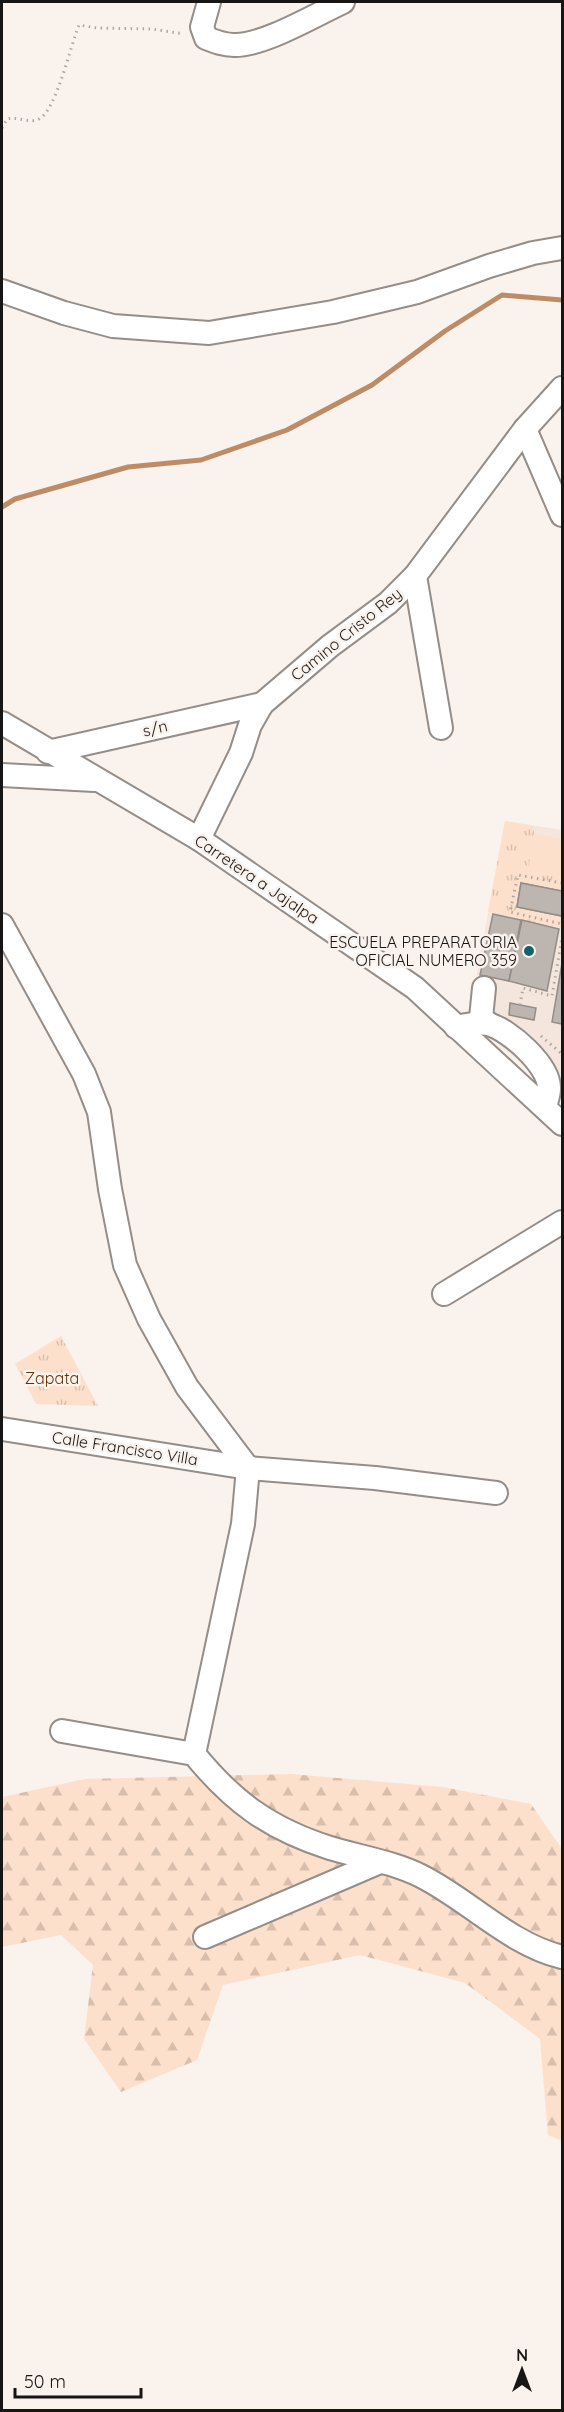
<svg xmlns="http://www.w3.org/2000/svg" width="564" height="2412" viewBox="0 0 564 2412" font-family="Quicksand,sans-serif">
<defs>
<pattern id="grass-tufts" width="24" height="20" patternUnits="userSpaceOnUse" patternTransform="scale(1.5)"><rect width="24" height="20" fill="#fde0cb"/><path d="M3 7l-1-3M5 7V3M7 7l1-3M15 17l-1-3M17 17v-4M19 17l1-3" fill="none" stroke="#d8bfad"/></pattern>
<pattern id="forest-firs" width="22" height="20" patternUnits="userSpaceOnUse" patternTransform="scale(1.5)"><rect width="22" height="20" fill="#fde0cb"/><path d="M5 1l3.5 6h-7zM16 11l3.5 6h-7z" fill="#d8bfad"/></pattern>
</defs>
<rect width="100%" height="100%" fill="#faf2ed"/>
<path fill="#f4e6dc" d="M 505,821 L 562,830 L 562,1100 L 469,1017 Z"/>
<g fill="url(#grass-tufts)">
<path d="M 505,821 L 534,826 L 534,834 L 528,872 L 562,878 L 562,891 L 521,883 L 517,907 L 562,916 L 562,929 L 488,912 Z"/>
<path d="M 61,1336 L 98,1406 L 36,1404 L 15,1364 Z"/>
</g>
<path fill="url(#forest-firs)" d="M 291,1774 L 443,1787 L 531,1804 L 562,1849 L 562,2141 L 548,2135 L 540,2039 L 465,1983 L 360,1955 L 223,1985 L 197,2060 L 121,2092 L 84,2039 L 93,1965 L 61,1935 L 2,1947 L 2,1797 L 85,1779 Z"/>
<path fill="#fde0cb" d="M 534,834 L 562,839 L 562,878 L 528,872 Z"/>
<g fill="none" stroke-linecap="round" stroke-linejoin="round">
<path stroke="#bd8c67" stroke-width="5" d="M 2,507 L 15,499 L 128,467 L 201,460 L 287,430 L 372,385 L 445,331 L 502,295 L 562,300"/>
</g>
<g fill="#bdb5b0" stroke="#948c87" stroke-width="1.5">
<path d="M 521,883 L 562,891 L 562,916 L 517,907 Z"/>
<path d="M 521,883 L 562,891 L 562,916 L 517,907 Z"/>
<path d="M 493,914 L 521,920 L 509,981 L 480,975 Z"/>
<path d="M 522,920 L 559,929 L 547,991 L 509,981 Z"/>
<path d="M 562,963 L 562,1024 L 552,1022 Z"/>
<path d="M 510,1003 L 536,1008 L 534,1020 L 509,1015 Z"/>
</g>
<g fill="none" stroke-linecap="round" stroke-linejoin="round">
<defs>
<g id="minor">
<path d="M 209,2 L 202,27 L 206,38 C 216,42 224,45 234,45 C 263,46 315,15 343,2"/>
<path d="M 2,291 L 64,313 L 113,326 L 209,333 L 333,312 L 417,292 L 489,266 L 533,253 L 562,248"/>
<path d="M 525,429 L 562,515"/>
<path d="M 415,576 L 441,728"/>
<path d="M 2,723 L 199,839 L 415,988 L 562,1124"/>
<path d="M 48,752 L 262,704"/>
<path d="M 2,775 L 94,780"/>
<path d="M 199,839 L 241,753 L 250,725 L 262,704 L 330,646 L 388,603 L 415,576 L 525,429 L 562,388"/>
<path d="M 2,925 L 84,1074 L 99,1112 L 110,1189 L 125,1265 L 149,1319 L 187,1387 L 248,1468"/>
<path d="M 484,988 L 481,1018 L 489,1024"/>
<path d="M 456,1027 C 466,1025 478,1022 488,1024 C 510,1030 550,1066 549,1089 C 549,1095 546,1102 545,1107"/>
<path d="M 444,1294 L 562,1222"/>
<path d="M 2,1429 L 248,1468 L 375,1478 L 496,1493"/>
<path d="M 62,1731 L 194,1754 C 233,1802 270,1829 330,1848 C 360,1857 393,1862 421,1876 C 469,1900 509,1944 562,1957"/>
<path d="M 194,1754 L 243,1524 L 248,1468"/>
<path d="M 205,1937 L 380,1862"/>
</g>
</defs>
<use href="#minor" stroke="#948d88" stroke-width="26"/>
<g stroke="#ada7a3" stroke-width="3" stroke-dasharray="1.5 4.5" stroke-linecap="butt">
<path d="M 2,128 L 7,119 C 18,116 29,124 39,119 C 56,111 71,44 79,25 L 97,28 L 152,29 L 184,34"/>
<path d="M 562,883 L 518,875 L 510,912 L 562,924"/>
<path d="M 520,1005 L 523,988 L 552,996 L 562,938"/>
<path d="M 541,1036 L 562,1054"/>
</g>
<use href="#minor" stroke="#fff" stroke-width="22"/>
</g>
<circle fill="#13616b" stroke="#faf2ed" stroke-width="2" cx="529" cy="951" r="6"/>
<g text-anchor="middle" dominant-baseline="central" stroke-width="5" stroke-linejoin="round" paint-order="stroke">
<g font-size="16" fill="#181614" stroke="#faf2ed">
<text transform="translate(346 634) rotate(-39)">Camino Cristo Rey</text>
<text transform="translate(155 728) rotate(-13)">s/n</text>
<text transform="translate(257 879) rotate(34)">Carretera a Jajalpa</text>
<text transform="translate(125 1448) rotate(9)">Calle Francisco Villa</text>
</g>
<g font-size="16" fill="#181614" stroke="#faf2ed" text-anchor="end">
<text x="517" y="942">ESCUELA PREPARATORIA<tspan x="517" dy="18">OFICIAL NUMERO 359</tspan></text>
</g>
<g font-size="16" fill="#643406" stroke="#faf2ed">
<text x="52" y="1378">Zapata</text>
</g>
</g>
<rect width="564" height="2412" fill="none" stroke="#181614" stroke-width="6"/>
<g transform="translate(522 2370)" stroke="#faf2ed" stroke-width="4.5" paint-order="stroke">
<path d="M0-4.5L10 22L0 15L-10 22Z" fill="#181614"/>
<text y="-9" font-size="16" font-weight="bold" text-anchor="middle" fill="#181614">N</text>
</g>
<path d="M15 2388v9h126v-9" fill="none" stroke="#181614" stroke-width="3"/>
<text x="24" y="2388" font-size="18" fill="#181614" stroke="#faf2ed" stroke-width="4.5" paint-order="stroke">50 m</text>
</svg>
